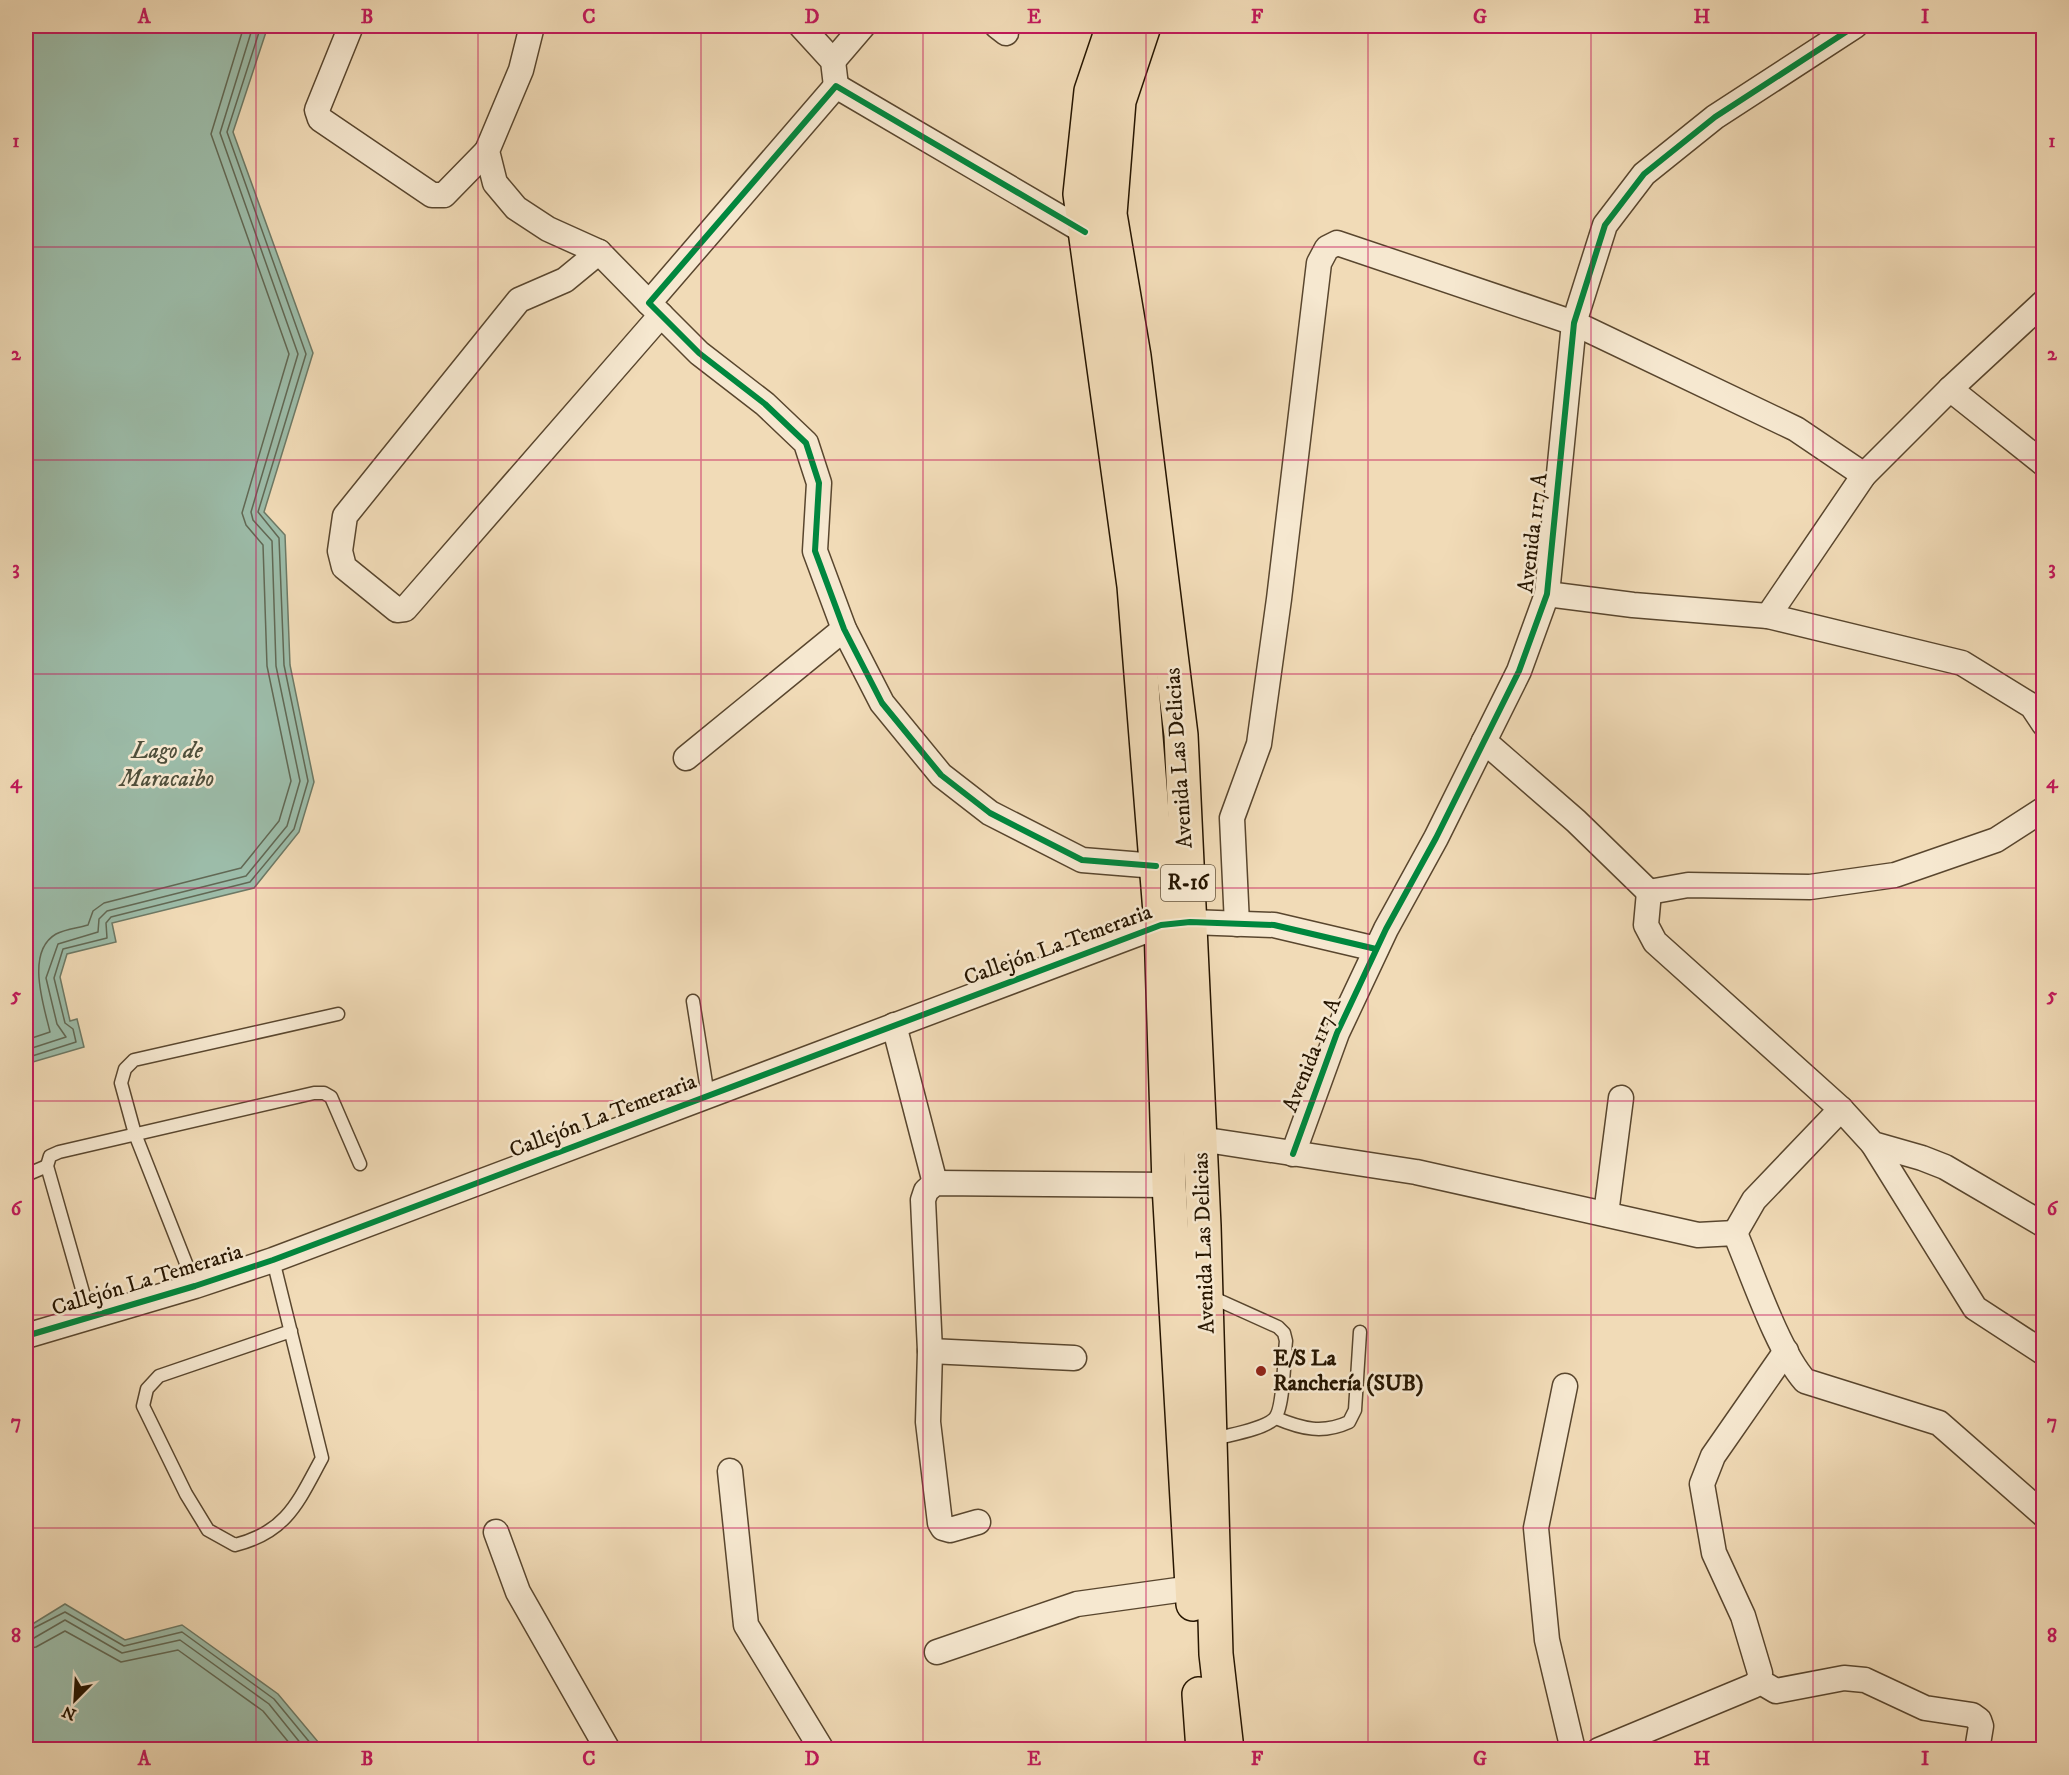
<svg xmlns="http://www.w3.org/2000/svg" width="2069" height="1775" viewBox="0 0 2069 1775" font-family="'IM FELL DW Pica',serif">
<rect width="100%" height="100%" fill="#f1dbb7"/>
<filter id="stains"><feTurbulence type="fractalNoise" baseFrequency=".00333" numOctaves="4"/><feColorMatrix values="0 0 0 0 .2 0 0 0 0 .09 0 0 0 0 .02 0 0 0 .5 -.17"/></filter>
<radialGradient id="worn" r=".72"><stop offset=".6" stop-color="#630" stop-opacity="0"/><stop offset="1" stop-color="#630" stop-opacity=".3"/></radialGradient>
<g fill="#9cbca9" stroke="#6d7965" stroke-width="1.5">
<path d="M 26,26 L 268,26 L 233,132 L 313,353 L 264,512 L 285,535 L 290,665 L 314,782 L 299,832 L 254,888 L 112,923 L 116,942 L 67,954 L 60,977 L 70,1021 L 77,1019 L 84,1047 L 26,1064 Z"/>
<path d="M 65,1604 L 125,1640 L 182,1625 L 278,1694 L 324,1749 L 26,1749 L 26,1628 Z"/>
</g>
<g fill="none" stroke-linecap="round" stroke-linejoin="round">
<g stroke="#616854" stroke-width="1.5">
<path d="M 26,1040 L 50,1032 C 44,1006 25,952 56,934 C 65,929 78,928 88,925 L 93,911 L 104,903 L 241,868 L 279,821 L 291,781 L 267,666 L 263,545 L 246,525 L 242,513 L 289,354 L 211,134 L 244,26"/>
<path d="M 26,1050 L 66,1037 L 57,1024 L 46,978 L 58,944 L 98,932 L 99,919 L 107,911 L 246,876 L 287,826 L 300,781 L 276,666 L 272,541 L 253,520 L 251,512 L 298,354 L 220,133 L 253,26"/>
<path d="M 26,1058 L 76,1042 L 73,1029 L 65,1023 L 54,978 L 63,949 L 107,938 L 106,923 L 111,917 L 250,882 L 294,829 L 308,781 L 284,665 L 279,538 L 258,512 L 306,354 L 227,132 L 261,26"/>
<path d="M 26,1632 L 65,1612 L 124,1646 L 182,1632 L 274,1699 L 316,1750"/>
<path d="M 26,1640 L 34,1638 L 65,1620 L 122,1653 L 180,1640 L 269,1704 L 306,1750"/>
<path d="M 26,1649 L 36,1647 L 65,1631 L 121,1662 L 178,1650 L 263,1711 L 295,1750"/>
</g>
<defs>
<g id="lane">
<path d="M 693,1001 L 708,1096"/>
<path d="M 26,1175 L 47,1166"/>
<path d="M 273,1260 L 322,1458 C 298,1502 287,1532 235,1545 L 208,1530 L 186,1494 L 143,1406 L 147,1389 L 159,1376 L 291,1331"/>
<path d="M 195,1286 L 135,1134 L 121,1083 L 125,1069 L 134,1060 L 338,1014"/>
<path d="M 1207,1295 L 1278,1327 L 1284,1333 L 1286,1341 C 1284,1356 1284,1410 1274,1419 C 1262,1430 1227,1435 1211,1440"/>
<path d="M 90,1317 L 47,1166 L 50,1156 L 59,1152 L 314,1093 L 324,1093 L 331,1097 L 360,1164"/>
<path d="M 1276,1418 C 1302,1429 1323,1434 1349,1422 L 1355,1410 L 1360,1332"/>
</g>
<g id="street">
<path d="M 351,26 L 317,110 L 320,119 L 432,195 L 444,195 L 487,151"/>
<path d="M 532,26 L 521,70 L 487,151 L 495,183 L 516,208 L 548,229 L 599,252 L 649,303"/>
<path d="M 801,26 L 833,61 L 836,86"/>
<path d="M 997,26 L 1006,33"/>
<path d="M 833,61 L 863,26"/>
<path d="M 1085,232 L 836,86 L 649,303 L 699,353 L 765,404 L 806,443 L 819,483 L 815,551 L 844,629 L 882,703 L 941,775 L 990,813 L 1082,860 L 1156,866"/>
<path d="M 599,252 L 565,280 L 519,300 L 345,516 L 340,551 L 344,567 L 397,610 L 405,609 L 661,315"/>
<path d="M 1950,389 L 2044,464"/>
<path d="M 1547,594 L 1633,605 L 1768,616 L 1962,663 L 2032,706 L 2044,724"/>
<path d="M 1768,616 L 1864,475 L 1950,389 L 2044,302"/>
<path d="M 1484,741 L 1576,821 L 1649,892 L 1688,885 L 1810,887 L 1895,875 L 1996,840 L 2044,809"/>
<path d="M 686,758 L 844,629"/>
<path d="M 1649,892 L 1646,925 L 1655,942 L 1841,1109 L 1873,1144 L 1922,1158 L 1945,1167 L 2044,1225"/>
<path d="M 1237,924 L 1232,818 L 1259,744 L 1279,599 L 1319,263 L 1327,248 L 1337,243 L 1574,323 L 1796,429 L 1864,475"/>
<path d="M 894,1025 L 935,1183"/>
<path d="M 1200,1139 L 1416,1172 L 1698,1235 L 1735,1233 C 1752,1273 1778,1351 1805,1381 L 1939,1423 L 2044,1515"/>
<path d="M 1873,1144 L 1975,1308 L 2044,1353"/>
<path d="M 1293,1154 L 1337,1033 L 1386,929 L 1436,838 L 1519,671 L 1547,594 L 1574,323 L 1605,225 L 1644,174 L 1715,117 L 1855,26"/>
<path d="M 1606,1214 L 1621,1098"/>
<path d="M 1735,1233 L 1754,1200 L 1841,1109"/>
<path d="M 26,1336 L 195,1286 L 273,1260 L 1161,925 L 1190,922 L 1274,925 L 1376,949"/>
<path d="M 930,1351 L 1074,1358"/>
<path d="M 1565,1386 L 1536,1528 L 1547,1640 L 1573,1750"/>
<path d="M 730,1471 L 746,1625 L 822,1750"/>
<path d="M 978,1522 L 950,1530 L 943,1528 L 940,1523 L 928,1422 L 930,1351 L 923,1200 L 926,1191 L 935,1183 L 1169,1185"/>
<path d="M 496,1532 L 518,1592 L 608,1750"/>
<path d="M 937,1652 L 1077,1604 L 1192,1588"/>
<path d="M 1759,1681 L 1776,1691 L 1844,1678 L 1865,1680 L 1925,1708 L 1972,1715 L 1979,1720 L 1981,1726 L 1977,1750"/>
<path d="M 1599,1750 L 1753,1686 L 1759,1681 L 1760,1673 L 1743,1616 L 1714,1553 L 1702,1484 L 1713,1456 L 1786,1351"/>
</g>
<g id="primary">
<path d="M 1113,26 L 1091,91 L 1080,194 L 1134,586 L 1161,925 L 1169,1185 L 1193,1604"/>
<path d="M 1144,26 L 1119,101 L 1110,214 L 1134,356 L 1181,735 L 1204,1226 L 1216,1654 L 1227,1750"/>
<path d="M 1199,1694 L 1203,1750"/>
</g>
</defs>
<use href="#lane" stroke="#59462e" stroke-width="15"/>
<use href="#street" stroke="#59462e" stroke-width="27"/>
<use href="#primary" stroke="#261500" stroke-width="36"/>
<use href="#lane" stroke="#f6e8d0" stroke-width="12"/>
<use href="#street" stroke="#f6e8d0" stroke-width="24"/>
<use href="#primary" stroke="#f1dbb7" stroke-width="33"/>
<defs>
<g id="cycleway">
<path d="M 1085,232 L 836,86 L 649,303 L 699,353 L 765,404 L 806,443 L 819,483 L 815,551 L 844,629 L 882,703 L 941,775 L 990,813 L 1082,860 L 1156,866"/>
<path d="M 1293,1154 L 1337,1033 L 1386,929 L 1436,838 L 1519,671 L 1547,594 L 1574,323 L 1605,225 L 1644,174 L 1715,117 L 1855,26"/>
<path d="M 26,1336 L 195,1286 L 273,1260 L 1161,925 L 1190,922 L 1274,925 L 1376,949"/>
</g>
</defs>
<use href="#cycleway" stroke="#f6e8d0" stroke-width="10"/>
<use href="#cycleway" stroke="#00873e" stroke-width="6"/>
</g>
<path fill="none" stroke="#c2185b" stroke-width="1.5" stroke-opacity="0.55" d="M 256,26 L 256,1750M 478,26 L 478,1750M 701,26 L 701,1750M 923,26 L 923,1750M 1146,26 L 1146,1750M 1368,26 L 1368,1750M 1591,26 L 1591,1750M 1813,26 L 1813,1750M 26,247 L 2044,247M 26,460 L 2044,460M 26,674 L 2044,674M 26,888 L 2044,888M 26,1101 L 2044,1101M 26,1315 L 2044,1315M 26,1528 L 2044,1528"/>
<circle fill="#8f2418" stroke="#f6e8d0" stroke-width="2" cx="1261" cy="1371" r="6"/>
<g text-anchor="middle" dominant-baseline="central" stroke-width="5" stroke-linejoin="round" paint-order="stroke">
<rect fill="#f6e8d0" stroke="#64543e" stroke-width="1.5" x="1161" y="865" width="54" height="36" rx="4.5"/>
<g font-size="21" font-weight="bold" fill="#261500">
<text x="1188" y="883">R-16</text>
</g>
<g font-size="22" fill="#261500" stroke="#f6e8d0">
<text transform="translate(1533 533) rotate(-83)">Avenida 117 A</text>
<text transform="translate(1179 758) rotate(-94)">Avenida Las Delicias</text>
<text transform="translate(1058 945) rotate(-20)">Callejón La Temeraria</text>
<text transform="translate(1312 1055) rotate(-68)">Avenida 117 A</text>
<text transform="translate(603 1116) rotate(-21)">Callejón La Temeraria</text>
<text transform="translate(1204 1243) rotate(-92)">Avenida Las Delicias</text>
<text transform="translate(147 1280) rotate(-17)">Callejón La Temeraria</text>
</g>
<g font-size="22" font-weight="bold" fill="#261500" stroke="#f6e8d0" text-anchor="start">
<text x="1273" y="1358">E/S La<tspan x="1273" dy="25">Ranchería (SUB)</tspan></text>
</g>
<g font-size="24" font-style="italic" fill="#4f4f3b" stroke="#f6e8d0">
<text x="167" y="751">Lago de<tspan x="167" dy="28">Maracaibo</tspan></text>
</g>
</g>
<rect width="2069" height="1775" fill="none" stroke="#f1dbb7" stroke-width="66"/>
<g transform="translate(75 1700) rotate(204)" stroke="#f6e8d0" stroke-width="4.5" paint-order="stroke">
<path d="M0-4.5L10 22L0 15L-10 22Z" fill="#261500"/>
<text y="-9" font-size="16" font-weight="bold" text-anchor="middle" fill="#261500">N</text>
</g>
<rect x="33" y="33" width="2003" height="1709" fill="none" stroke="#c2185b" stroke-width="2"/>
<g font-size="20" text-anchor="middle" font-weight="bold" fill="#c2185b">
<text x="144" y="23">A</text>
<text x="367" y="23">B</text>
<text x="589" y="23">C</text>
<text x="812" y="23">D</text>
<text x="1034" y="23">E</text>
<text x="1257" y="23">F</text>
<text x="1480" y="23">G</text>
<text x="1702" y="23">H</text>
<text x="1925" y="23">I</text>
<text x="16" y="147">1</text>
<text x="2052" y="147">1</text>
<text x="16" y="360">2</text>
<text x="2052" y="360">2</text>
<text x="16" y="574">3</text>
<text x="2052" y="574">3</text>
<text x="16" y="788">4</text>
<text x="2052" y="788">4</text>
<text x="16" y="1001">5</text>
<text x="2052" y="1001">5</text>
<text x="16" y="1215">6</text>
<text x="2052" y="1215">6</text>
<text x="16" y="1428">7</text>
<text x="2052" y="1428">7</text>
<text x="16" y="1642">8</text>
<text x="2052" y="1642">8</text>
<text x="144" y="1765">A</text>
<text x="367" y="1765">B</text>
<text x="589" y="1765">C</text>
<text x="812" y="1765">D</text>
<text x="1034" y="1765">E</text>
<text x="1257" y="1765">F</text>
<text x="1480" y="1765">G</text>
<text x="1702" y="1765">H</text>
<text x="1925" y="1765">I</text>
</g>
<rect width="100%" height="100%" filter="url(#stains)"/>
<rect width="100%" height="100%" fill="url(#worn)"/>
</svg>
